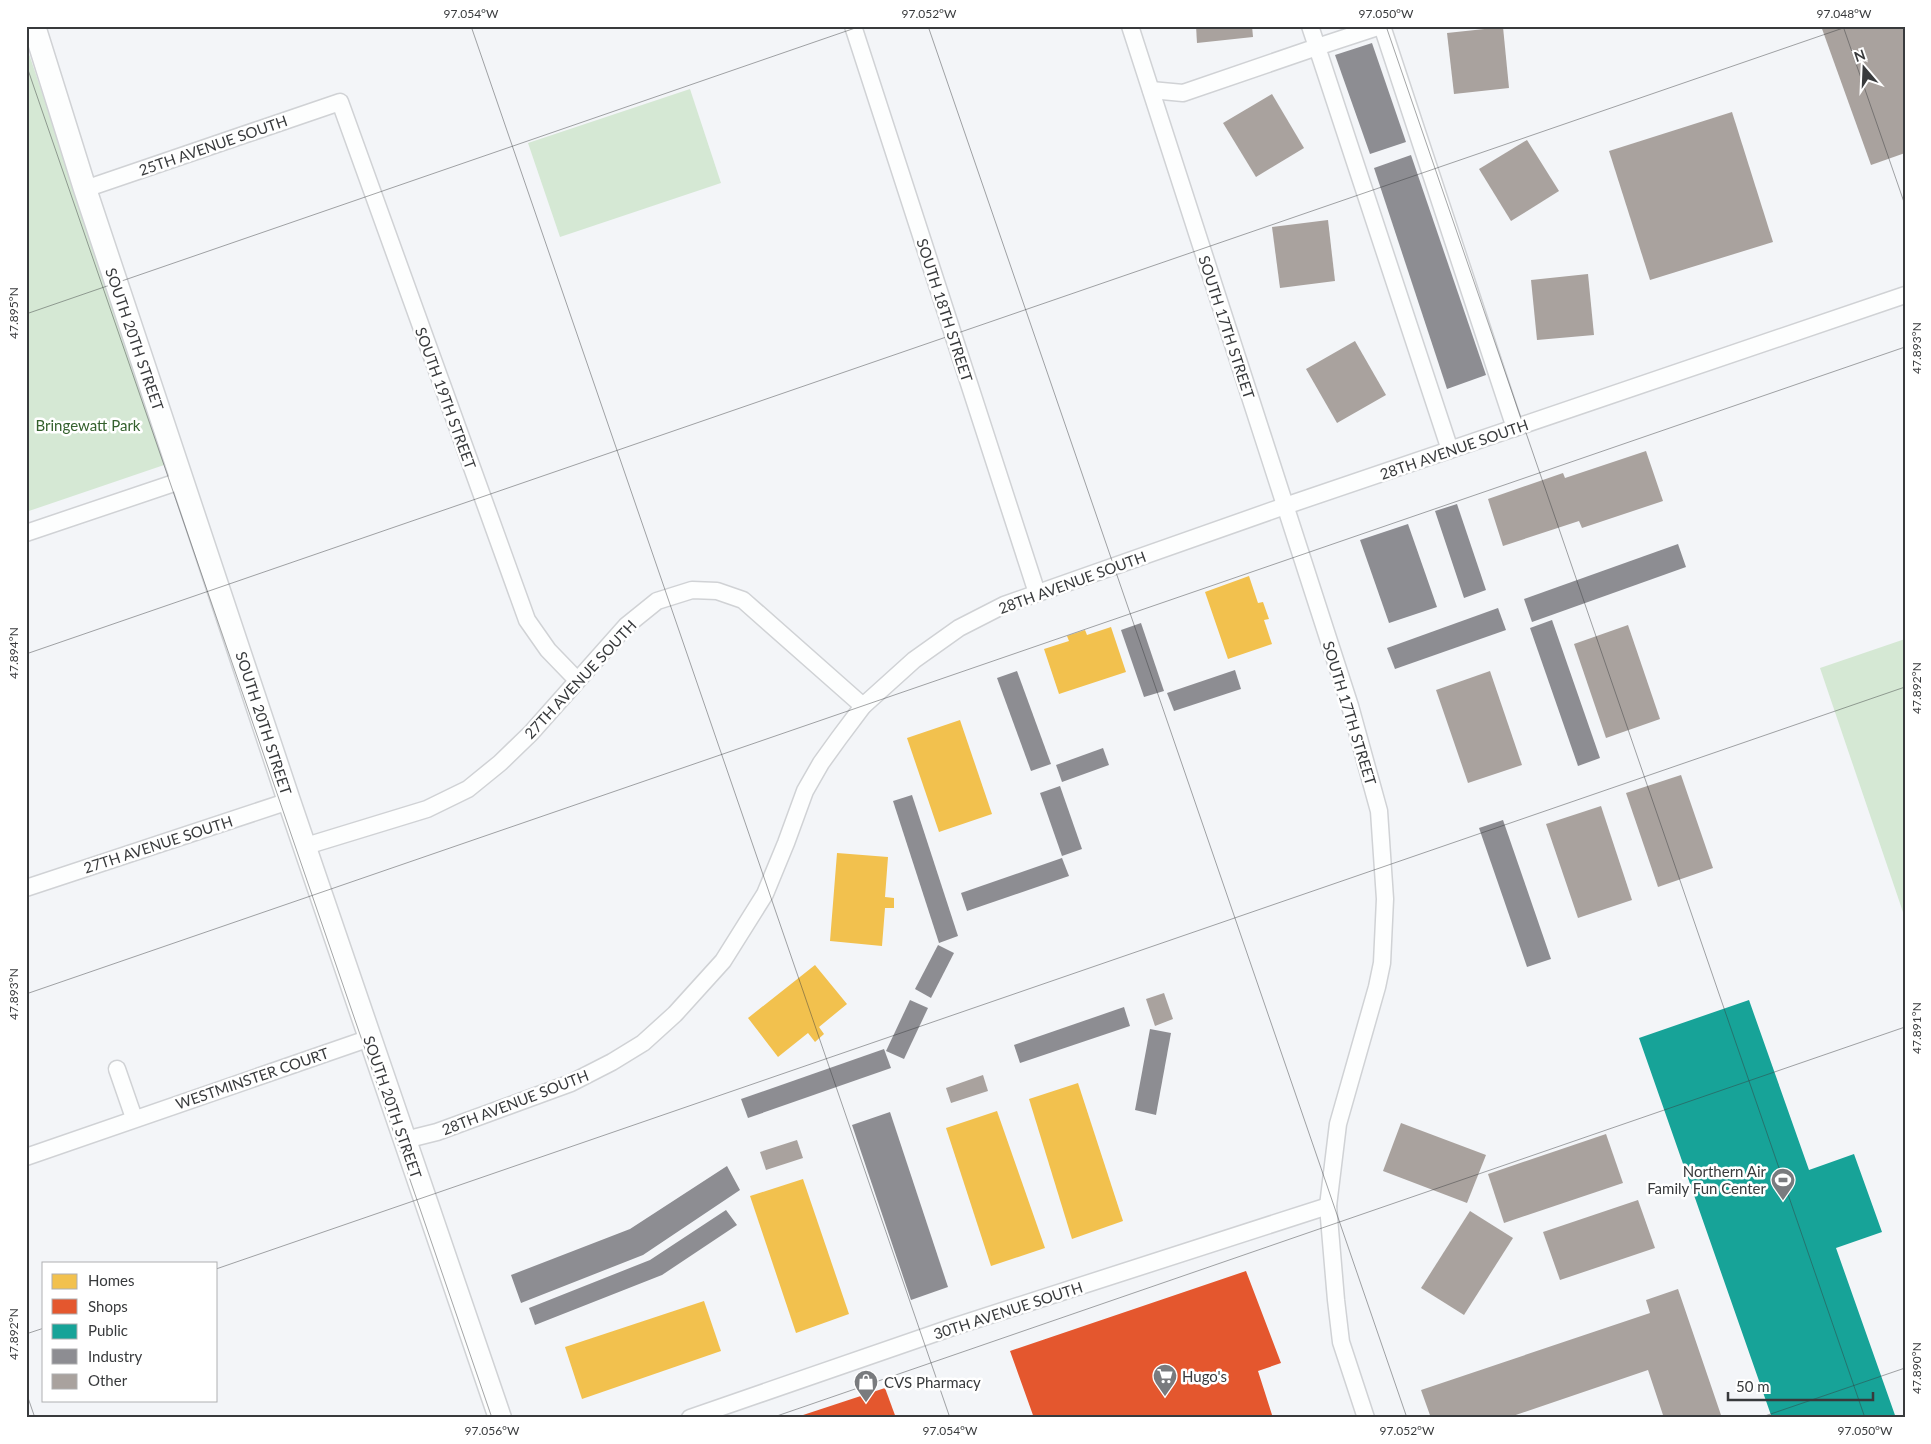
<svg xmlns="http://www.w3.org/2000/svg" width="1931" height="1444" viewBox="0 0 1931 1444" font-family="Lato,sans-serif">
<rect width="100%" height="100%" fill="#f3f5f8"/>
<g fill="#d5e8d4">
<path d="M 26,45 L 167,464 L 26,512 Z"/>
<path d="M 690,89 L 721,183 L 560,237 L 528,143 Z"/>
<path d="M 1905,639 L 1905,918 L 1820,668 Z"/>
</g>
<g fill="#f2c14e">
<path d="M 1249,576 L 1258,603 L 1263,602 L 1269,619 L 1264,620 L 1272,644 L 1228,659 L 1205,592 Z"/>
<path d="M 1111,627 L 1126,672 L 1059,694 L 1044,649 L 1069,641 L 1067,636 L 1085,630 L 1087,635 Z"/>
<path d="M 960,720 L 992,814 L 939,832 L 907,738 Z"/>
<path d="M 837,853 L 888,857 L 885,897 L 894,898 L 894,908 L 885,908 L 882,946 L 830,941 Z"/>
<path d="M 815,965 L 847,1004 L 819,1027 L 824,1034 L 815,1042 L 808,1033 L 778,1057 L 748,1018 Z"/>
<path d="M 1078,1083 L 1123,1221 L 1072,1239 L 1029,1099 Z"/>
<path d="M 997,1111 L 1045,1248 L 991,1266 L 946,1128 Z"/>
<path d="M 803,1179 L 849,1314 L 796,1333 L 750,1196 Z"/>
<path d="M 704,1301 L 721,1351 L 582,1399 L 565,1347 Z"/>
</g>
<g fill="#e4572e">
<path d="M 1246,1271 L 1281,1363 L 1258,1371 L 1273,1418 L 1034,1418 L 1010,1351 Z"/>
<path d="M 885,1388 L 896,1418 L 797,1418 L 797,1417 Z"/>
</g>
<path fill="#17a398" d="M 1749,1000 L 1809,1170 L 1854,1154 L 1882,1232 L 1836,1248 L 1896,1418 L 1772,1418 L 1639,1038 Z"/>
<g fill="#8d8d92">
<path d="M 1372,43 L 1406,142 L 1370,154 L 1335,55 Z"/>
<path d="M 1411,155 L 1486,375 L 1447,389 L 1374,168 Z"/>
<path d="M 1457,504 L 1486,590 L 1464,598 L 1435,511 Z"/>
<path d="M 1408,524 L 1437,607 L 1389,623 L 1360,540 Z"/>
<path d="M 1678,544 L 1686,567 L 1532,622 L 1524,599 Z"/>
<path d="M 1498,608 L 1506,630 L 1395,669 L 1387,648 Z"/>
<path d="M 1552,620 L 1600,758 L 1578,766 L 1530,628 Z"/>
<path d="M 1141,623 L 1164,691 L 1144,697 L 1121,630 Z"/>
<path d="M 1235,670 L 1241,689 L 1174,711 L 1167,693 Z"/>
<path d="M 1017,671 L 1051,764 L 1031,771 L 997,678 Z"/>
<path d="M 1103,748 L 1109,765 L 1062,782 L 1056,765 Z"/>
<path d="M 1060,786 L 1082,849 L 1062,856 L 1040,793 Z"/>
<path d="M 912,795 L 958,936 L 939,943 L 893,801 Z"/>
<path d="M 1503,820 L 1551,959 L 1527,967 L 1479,828 Z"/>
<path d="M 1062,858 L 1069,876 L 967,911 L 961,893 Z"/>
<path d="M 938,945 L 954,953 L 931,998 L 915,989 Z"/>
<path d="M 910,1000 L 928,1008 L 904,1059 L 886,1051 Z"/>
<path d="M 1124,1007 L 1130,1026 L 1020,1063 L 1014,1045 Z"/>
<path d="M 1150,1029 L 1171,1033 L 1156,1115 L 1135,1110 Z"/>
<path d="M 884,1049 L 891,1068 L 748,1118 L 741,1099 Z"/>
<path d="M 890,1112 L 948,1287 L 911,1300 L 852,1125 Z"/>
<path d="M 727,1166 L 740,1190 L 643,1255 L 521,1303 L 511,1275 L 630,1229 Z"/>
<path d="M 726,1210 L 737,1225 L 662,1275 L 535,1325 L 529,1308 L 650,1260 Z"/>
</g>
<g fill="#a9a29e">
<path d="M 1196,26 L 1252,26 L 1253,37 L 1197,43 Z"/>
<path d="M 1821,26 L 1905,26 L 1905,153 L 1871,165 Z"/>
<path d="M 1503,27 L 1509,88 L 1454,94 L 1447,33 Z"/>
<path d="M 1272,94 L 1304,148 L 1256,177 L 1223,123 Z"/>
<path d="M 1732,112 L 1773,242 L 1650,280 L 1609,151 Z"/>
<path d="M 1527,140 L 1559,191 L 1511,221 L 1479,169 Z"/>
<path d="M 1328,220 L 1335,281 L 1280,288 L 1272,227 Z"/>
<path d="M 1588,274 L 1594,335 L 1537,340 L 1531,280 Z"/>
<path d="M 1355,341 L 1386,395 L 1337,423 L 1306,369 Z"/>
<path d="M 1646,451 L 1663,501 L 1582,528 L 1579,521 L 1503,546 L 1488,499 L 1563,473 L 1565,478 Z"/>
<path d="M 1628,625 L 1660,719 L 1606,738 L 1574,644 Z"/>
<path d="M 1490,671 L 1522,765 L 1468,783 L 1436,690 Z"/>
<path d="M 1681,775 L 1713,868 L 1658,887 L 1626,793 Z"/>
<path d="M 1601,806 L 1632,900 L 1578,918 L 1546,824 Z"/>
<path d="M 1164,993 L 1173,1019 L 1155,1026 L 1146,999 Z"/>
<path d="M 983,1075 L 988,1091 L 951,1103 L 946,1088 Z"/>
<path d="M 1401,1123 L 1486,1155 L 1467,1203 L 1383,1171 Z"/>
<path d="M 1606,1134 L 1623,1183 L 1504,1223 L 1488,1174 Z"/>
<path d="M 797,1140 L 803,1158 L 766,1170 L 760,1152 Z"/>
<path d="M 1638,1200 L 1655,1248 L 1560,1280 L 1543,1232 Z"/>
<path d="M 1470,1211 L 1513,1238 L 1464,1315 L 1421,1288 Z"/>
<path d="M 1678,1289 L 1722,1418 L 1664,1418 L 1648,1370 L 1507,1418 L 1431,1418 L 1421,1390 L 1650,1313 L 1646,1300 Z"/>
</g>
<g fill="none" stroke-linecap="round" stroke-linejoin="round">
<defs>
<g id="street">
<path d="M 853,26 L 1037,593"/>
<path d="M 1130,26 L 1350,706 L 1379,811 L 1385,899 L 1382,963 L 1377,987 L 1338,1124 L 1328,1206 L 1336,1300 L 1341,1342 L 1366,1418"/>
<path d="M 1381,26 L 1317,47 L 1450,450"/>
<path d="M 1382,26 L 1515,428"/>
<path d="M 1151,90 L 1183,93 L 1317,47 L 1310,26"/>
<path d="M 85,189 L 340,102 L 527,620 L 548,650 L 577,680"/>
<path d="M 26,533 L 183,480"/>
<path d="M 306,846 L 427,809 L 468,789 L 500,763 L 531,733 L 626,626 L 657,601 L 692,590 L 717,591 L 743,600 L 863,706"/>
<path d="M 26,888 L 289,801"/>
<path d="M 117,1069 L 134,1118"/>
<path d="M 405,1140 L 437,1132 L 571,1083 L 612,1062 L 643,1043 L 675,1014 L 723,961 L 765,894 L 786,843 L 805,791 L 821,763 L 839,738 L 863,706 L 914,660 L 959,628 L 1004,605 L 1285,506 L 1905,295"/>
<path d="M 26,1157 L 370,1038"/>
<path d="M 690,1418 L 953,1327 L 1328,1206"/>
</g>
<path id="secondary" d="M 34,26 L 85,189 L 289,801 L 500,1418"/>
</defs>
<use href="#street" stroke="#d0d2d5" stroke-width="19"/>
<use href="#secondary" stroke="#d0d2d5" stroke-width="25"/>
<use href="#street" stroke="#fdfefe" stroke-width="16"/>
<use href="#secondary" stroke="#fdfefe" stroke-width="22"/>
</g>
<path fill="none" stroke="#383a3c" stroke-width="1" stroke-opacity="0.45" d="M 471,26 L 950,1418M 928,26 L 1407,1418M 1386,26 L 1865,1418M 1843,26 L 1905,205M 26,64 L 492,1418M 26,314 L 861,26M 26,654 L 1849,26M 26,994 L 1905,347M 216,1269 L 1905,687M 26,1334 L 44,1328M 26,1392 L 35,1418M 771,1418 L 1905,1027M 1759,1418 L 1905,1368"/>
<defs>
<symbol id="stadium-pin" viewBox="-11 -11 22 30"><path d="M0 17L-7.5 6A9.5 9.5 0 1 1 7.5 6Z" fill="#797b7e" stroke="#fff"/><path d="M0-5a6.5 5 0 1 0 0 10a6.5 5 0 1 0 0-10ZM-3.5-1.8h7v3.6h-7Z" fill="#fff"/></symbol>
<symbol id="supermarket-pin" viewBox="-11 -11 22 30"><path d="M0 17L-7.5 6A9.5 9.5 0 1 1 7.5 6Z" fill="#797b7e" stroke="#fff"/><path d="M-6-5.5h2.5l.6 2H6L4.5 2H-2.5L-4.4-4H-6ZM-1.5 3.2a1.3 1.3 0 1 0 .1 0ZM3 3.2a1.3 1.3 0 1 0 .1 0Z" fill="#fff"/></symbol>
<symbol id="shop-pin" viewBox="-11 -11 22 30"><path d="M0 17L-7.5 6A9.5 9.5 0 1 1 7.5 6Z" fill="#797b7e" stroke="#fff"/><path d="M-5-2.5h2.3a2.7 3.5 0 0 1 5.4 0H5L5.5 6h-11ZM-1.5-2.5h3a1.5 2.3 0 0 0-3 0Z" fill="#fff"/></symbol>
</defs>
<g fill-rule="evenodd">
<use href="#stadium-pin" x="1769" y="1166" width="28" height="38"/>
<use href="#supermarket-pin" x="1151" y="1362" width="28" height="38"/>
<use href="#shop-pin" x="852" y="1368" width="28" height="38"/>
</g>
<g text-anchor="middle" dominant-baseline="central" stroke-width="5" stroke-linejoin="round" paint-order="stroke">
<g font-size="15" fill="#383a3c" stroke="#fff">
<text transform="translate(213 145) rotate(-19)">25TH AVENUE SOUTH</text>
<text transform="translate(945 310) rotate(72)">SOUTH 18TH STREET</text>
<text transform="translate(1227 327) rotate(72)">SOUTH 17TH STREET</text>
<text transform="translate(135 339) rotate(71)">SOUTH 20TH STREET</text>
<text transform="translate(446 398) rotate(70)">SOUTH 19TH STREET</text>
<text transform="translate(1454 449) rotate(-19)">28TH AVENUE SOUTH</text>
<text transform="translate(1072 582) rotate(-20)">28TH AVENUE SOUTH</text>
<text transform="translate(580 679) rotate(-47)">27TH AVENUE SOUTH</text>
<text transform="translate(1350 713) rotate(73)">SOUTH 17TH STREET</text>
<text transform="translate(264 723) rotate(72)">SOUTH 20TH STREET</text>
<text transform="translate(158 844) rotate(-18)">27TH AVENUE SOUTH</text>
<text transform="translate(252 1078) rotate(-19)">WESTMINSTER COURT</text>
<text transform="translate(515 1102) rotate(-21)">28TH AVENUE SOUTH</text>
<text transform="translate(393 1107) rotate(71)">SOUTH 20TH STREET</text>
<text transform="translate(1008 1310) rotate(-18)">30TH AVENUE SOUTH</text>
</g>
<g font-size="15" fill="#34602d" stroke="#fff">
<text x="88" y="425">Bringewatt Park</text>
</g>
<g font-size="15" fill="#383a3c" stroke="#fff" text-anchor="start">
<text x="1766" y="1171" text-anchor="end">Northern Air<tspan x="1766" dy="17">Family Fun Center</tspan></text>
<text x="1182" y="1376">Hugo's</text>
<text x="884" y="1382">CVS Pharmacy</text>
</g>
</g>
<rect width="1931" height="1444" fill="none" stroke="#ffffff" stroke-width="55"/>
<rect x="42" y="1262" width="175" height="140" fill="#ffffff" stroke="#afb0b1"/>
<rect x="52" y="1274" width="25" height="15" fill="#f2c14e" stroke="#afb0b1"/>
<text x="88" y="1286" font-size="15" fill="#383a3c">Homes</text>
<rect x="52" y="1299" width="25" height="15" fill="#e4572e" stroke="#afb0b1"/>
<text x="88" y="1312" font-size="15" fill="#383a3c">Shops</text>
<rect x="52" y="1324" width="25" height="15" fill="#17a398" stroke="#afb0b1"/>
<text x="88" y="1336" font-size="15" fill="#383a3c">Public</text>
<rect x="52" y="1349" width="25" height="15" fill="#8d8d92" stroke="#afb0b1"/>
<text x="88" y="1362" font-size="15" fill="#383a3c">Industry</text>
<rect x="52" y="1374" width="25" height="15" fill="#a9a29e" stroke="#afb0b1"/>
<text x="88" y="1386" font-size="15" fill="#383a3c">Other</text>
<g transform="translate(1864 68) rotate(341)" stroke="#ffffff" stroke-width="4" paint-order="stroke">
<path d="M0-4L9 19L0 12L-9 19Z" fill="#383a3c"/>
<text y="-8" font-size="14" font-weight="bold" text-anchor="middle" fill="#383a3c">N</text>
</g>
<path d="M1728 1392v8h145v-8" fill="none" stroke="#383a3c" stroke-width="2.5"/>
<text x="1736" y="1392" font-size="15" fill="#383a3c" stroke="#ffffff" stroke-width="4" paint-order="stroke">50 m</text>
<rect x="28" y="28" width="1876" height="1388" fill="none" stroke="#383a3c" stroke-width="2"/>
<g font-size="12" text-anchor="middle" fill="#383a3c">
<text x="471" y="18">97.054°W</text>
<text x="929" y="18">97.052°W</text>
<text x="1386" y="18">97.050°W</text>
<text x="1844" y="18">97.048°W</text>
<text transform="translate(14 313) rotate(-90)" y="4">47.895°N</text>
<text transform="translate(1917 348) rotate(-90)" y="4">47.893°N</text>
<text transform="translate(14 653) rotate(-90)" y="4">47.894°N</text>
<text transform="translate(1917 688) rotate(-90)" y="4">47.892°N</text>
<text transform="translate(14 994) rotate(-90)" y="4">47.893°N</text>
<text transform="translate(1917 1028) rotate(-90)" y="4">47.891°N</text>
<text transform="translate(14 1334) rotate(-90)" y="4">47.892°N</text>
<text transform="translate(1917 1368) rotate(-90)" y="4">47.890°N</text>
<text x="492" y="1435">97.056°W</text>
<text x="950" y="1435">97.054°W</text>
<text x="1407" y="1435">97.052°W</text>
<text x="1865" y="1435">97.050°W</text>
</g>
</svg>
